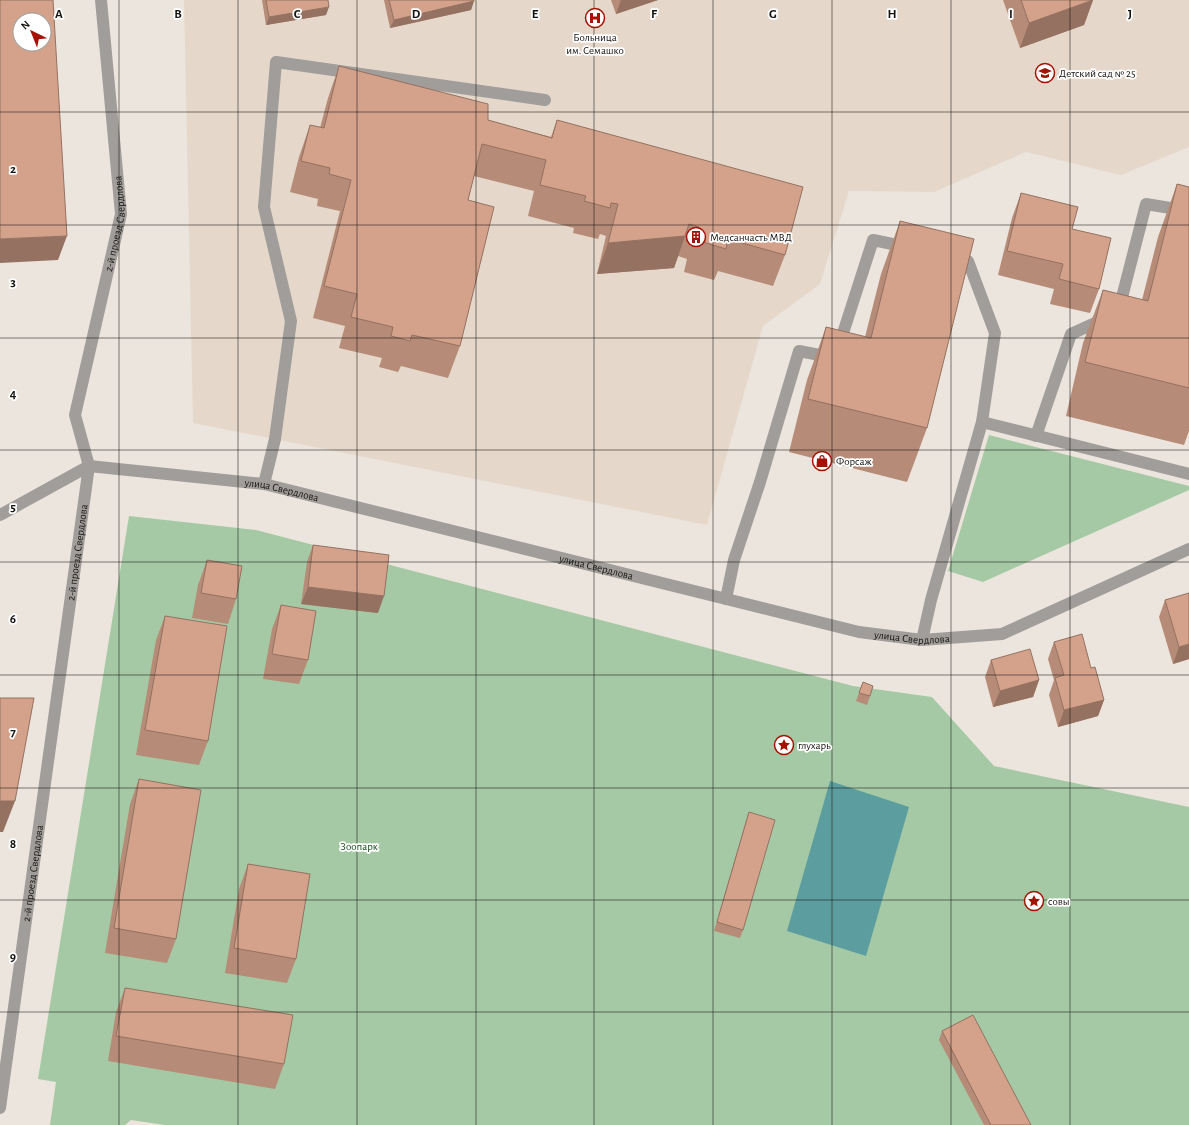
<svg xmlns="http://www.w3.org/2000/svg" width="1189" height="1125" viewBox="0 0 1189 1125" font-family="'Alegreya Sans',sans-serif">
<rect width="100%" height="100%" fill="#ece5dd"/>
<path fill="#e5d8cb" d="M 184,0 L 1189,0 L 1189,147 L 1121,175 L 1026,152 L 934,192 L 849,191 L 820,284 L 763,326 L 707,525 L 193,423 Z"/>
<g fill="#a5c9a4">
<path d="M 989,435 L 1189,486 L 1189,490 L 983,582 L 948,571 Z"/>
<path d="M 129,516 L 256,530 L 853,686 L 932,697 L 994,766 L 1189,807 L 1189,1125 L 165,1125 L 131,1120 L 125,1125 L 50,1125 L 56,1082 L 38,1079 Z"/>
</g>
<path fill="#5c9e9f" d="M 830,781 L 909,807 L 866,956 L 787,931 Z"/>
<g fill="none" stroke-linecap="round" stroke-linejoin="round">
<path stroke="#a19d9a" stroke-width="12" d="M 264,484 L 275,439 L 291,321 L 264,207 L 276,62 L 545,100"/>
<g stroke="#a19d9a" stroke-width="12">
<path d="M 954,258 L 968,261 L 995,333 L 982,422"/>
<path d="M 1119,309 L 1146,204 L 1189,211"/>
<path d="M 1036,436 L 1071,334 L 1104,319"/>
<path id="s1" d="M 0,515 L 89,466 L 264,484 L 859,632 L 922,640 L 1002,634 L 1189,549"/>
<path d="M 726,599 L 734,560 L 760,482 L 799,351 L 835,358 L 873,240 L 907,247"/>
<path d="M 922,640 L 931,600 L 982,422 L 1189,474"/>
<path id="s2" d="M 0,1108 L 89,466 L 75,415 L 121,214 L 101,0"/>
</g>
</g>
<g fill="#b68b77">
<path d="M 262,0 L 328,0 L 326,15 L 266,25 Z"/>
<path d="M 384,0 L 474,0 L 471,10 L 390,28 Z"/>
<path d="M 611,0 L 658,0 L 616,14 Z"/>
<path d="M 1003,0 L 1093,0 L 1084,25 L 1020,48 Z"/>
<path d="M 339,66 L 488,120 L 551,137 L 557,120 L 785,255 L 773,286 L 718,271 L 714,280 L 684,272 L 687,259 L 678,256 L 674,268 L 597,274 L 606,236 L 600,234 L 598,239 L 573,233 L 574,228 L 528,216 L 534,191 L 474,176 L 468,200 L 460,346 L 448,378 L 401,366 L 398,372 L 379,367 L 382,358 L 339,348 L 345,326 L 313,318 L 340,211 L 317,206 L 318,199 L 290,192 L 299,157 L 310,125 L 320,128 L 328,98 Z"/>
<path d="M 1177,184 L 1189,187 L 1189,431 L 1184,445 L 1066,416 L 1083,343 L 1103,290 L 1142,300 L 1158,237 Z"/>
<path d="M 1021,193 L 1072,229 L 1099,289 L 1090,313 L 1050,304 L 1054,289 L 998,275 L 1012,218 Z"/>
<path d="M 900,221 L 927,428 L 907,482 L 789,452 L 807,380 L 826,327 L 865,337 L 881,274 Z"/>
<path d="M 313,545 L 378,613 L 301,604 L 307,562 Z"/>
<path d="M 207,560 L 236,599 L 228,624 L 192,618 L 198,585 Z"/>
<path d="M 1165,600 L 1189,659 L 1173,664 L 1159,617 Z"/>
<path d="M 281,605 L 308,660 L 299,684 L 263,679 L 272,629 Z"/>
<path d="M 165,616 L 208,741 L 199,765 L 136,755 L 156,640 Z"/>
<path d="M 1054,642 L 1091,668 L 1104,700 L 1098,716 L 1058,727 L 1049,695 L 1054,680 L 1048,659 Z"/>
<path d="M 991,660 L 1039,680 L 1033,697 L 993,707 L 985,677 Z"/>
<path d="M 863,682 L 870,696 L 867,705 L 856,701 Z"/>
<path d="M 139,779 L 176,939 L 167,963 L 105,953 L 130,804 Z"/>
<path d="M 749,812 L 743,930 L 740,938 L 714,931 L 746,821 Z"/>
<path d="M 248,864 L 296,959 L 287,983 L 225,973 L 239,889 Z"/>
<path d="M 125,988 L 284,1064 L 275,1089 L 108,1061 L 116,1012 Z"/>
<path d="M 942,1031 L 1031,1125 L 984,1125 L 939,1040 Z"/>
</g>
<g fill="#947161">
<path d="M 621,0 L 658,0 L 616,14 Z"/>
<path d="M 1093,0 L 1084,25 L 1020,48 L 1029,23 Z"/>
<path d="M 474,1 L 471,10 L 390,28 L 394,20 Z"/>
<path d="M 329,7 L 326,15 L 266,25 L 269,17 Z"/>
<path d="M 67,236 L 58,260 L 0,263 L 0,239 Z"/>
<path d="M 685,236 L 674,268 L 597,274 L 608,243 Z"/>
<path d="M 308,587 L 384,596 L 378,613 L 301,604 Z"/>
<path d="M 1189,644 L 1189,659 L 1173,664 L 1179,647 Z"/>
<path d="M 1039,680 L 1033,697 L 993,707 L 1000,691 Z"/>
<path d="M 1104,700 L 1098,716 L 1058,727 L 1064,710 Z"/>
<path d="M 0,801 L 15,801 L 3,832 L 0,832 Z"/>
</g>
<g fill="#d4a28a" stroke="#947161" fill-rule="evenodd">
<path d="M 0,0 L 53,0 L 67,236 L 0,239 ZM 20,20 L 44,20 L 44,44 L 20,44 Z"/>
<path d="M 266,0 L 328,0 L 329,7 L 269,17 Z"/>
<path d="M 389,0 L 474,0 L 474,1 L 394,20 Z"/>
<path d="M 1021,0 L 1093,0 L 1029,23 Z"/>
<path d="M 339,66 L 488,104 L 488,120 L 552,138 L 557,120 L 803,187 L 785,255 L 728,239 L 726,249 L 696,240 L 699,227 L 689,224 L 685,236 L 608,243 L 618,204 L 611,203 L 610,208 L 584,201 L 586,196 L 540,185 L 546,160 L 482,144 L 468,200 L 494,207 L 460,346 L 412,335 L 410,341 L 391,336 L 393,327 L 351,317 L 357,294 L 324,286 L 351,180 L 329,174 L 330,168 L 301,161 L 310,125 L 324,128 Z"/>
<path d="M 1177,184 L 1189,187 L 1189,388 L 1085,362 L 1103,290 L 1148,301 Z"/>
<path d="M 1021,193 L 1078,207 L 1072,229 L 1111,238 L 1099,289 L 1059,279 L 1063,264 L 1007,251 Z"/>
<path d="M 900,221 L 974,239 L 927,428 L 808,399 L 826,327 L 871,338 Z"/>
<path d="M 313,545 L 389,555 L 384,596 L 308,587 Z"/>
<path d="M 207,560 L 242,566 L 236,599 L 201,593 Z"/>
<path d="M 1189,593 L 1189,644 L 1179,647 L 1165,600 Z"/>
<path d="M 281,605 L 316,611 L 308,660 L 272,654 Z"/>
<path d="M 165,616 L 227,626 L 208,741 L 145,730 Z"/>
<path d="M 1082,634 L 1091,668 L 1095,667 L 1104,700 L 1064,710 L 1055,678 L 1064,675 L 1054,642 Z"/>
<path d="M 1030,649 L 1039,680 L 1000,691 L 991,660 Z"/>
<path d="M 863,682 L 873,686 L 870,696 L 859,693 Z"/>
<path d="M 0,698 L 34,698 L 15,801 L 0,801 Z"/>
<path d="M 139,779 L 201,790 L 176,939 L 114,928 Z"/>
<path d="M 749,812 L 775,820 L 743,930 L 717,922 Z"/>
<path d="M 248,864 L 310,874 L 296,959 L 234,948 Z"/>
<path d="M 125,988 L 293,1015 L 284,1064 L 116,1036 Z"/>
<path d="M 973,1015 L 1031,1125 L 991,1125 L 942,1031 Z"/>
</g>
<path fill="none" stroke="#171512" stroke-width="1" stroke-opacity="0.55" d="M 119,0 L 119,1125M 238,0 L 238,1125M 357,0 L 357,1125M 476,0 L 476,1125M 594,0 L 594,1125M 713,0 L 713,1125M 832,0 L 832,1125M 951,0 L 951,1125M 1070,0 L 1070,1125M 0,112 L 1189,112M 0,225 L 1189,225M 0,338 L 1189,338M 0,450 L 1189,450M 0,562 L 1189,562M 0,675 L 1189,675M 0,788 L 1189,788M 0,900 L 1189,900M 0,1012 L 1189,1012"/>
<defs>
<symbol id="hospital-ring" viewBox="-11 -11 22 22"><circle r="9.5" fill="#fff" stroke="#a51204" stroke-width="1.5"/><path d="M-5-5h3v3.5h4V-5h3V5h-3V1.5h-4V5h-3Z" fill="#a51204"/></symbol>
<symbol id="school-ring" viewBox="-11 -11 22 22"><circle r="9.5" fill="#fff" stroke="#a51204" stroke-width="1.5"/><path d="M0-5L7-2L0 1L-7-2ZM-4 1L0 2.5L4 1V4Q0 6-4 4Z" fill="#a51204"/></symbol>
<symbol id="building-ring" viewBox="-11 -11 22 22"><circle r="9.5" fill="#fff" stroke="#a51204" stroke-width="1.5"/><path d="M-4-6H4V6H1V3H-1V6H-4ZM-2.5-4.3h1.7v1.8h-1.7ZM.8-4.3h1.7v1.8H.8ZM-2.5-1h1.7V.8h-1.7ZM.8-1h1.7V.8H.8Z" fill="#a51204"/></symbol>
<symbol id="shop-ring" viewBox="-11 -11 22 22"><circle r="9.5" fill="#fff" stroke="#a51204" stroke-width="1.5"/><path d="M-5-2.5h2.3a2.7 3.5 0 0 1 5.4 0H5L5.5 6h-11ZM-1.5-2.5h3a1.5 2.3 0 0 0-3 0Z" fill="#a51204"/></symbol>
<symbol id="sight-ring" viewBox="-11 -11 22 22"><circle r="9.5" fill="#fff" stroke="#a51204" stroke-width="1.5"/><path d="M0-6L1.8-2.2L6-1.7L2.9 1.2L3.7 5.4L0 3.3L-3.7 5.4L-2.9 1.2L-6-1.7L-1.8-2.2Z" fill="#a51204"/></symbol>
</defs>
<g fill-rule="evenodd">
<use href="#hospital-ring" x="584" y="7" width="22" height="22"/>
<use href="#school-ring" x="1034" y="62" width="22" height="22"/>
<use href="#building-ring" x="685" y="226" width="22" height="22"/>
<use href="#shop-ring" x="811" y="450" width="22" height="22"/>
<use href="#sight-ring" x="773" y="734" width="22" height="22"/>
<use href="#sight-ring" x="1023" y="890" width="22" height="22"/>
</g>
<g text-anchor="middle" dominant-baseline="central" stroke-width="3.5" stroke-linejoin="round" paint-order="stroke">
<g font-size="11" fill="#171512" stroke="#fff" text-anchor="start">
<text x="595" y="37" text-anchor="middle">Больница<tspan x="595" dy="13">им. Семашко</tspan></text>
<text x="1059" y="73">Детский сад № 25</text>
<text x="710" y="237">Медсанчасть МВД</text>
<text x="836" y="461">Форсаж</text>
<text x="798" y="745">глухарь</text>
<text x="1048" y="901">совы</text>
</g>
<g font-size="11" fill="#171512" stroke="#fff">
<text stroke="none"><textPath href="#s2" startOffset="897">2-й проезд Свердлова</textPath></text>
<text stroke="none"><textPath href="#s1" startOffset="296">улица Свердлова</textPath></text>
<text stroke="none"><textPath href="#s2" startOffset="561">2-й проезд Свердлова</textPath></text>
<text stroke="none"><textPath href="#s1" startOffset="620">улица Свердлова</textPath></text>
<text stroke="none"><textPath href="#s1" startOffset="944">улица Свердлова</textPath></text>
<text stroke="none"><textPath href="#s2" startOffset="237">2-й проезд Свердлова</textPath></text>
</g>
<g font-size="11" fill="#124a18" stroke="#fff">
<text x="359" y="846">Зоопарк</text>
</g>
</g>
<g font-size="13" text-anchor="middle" font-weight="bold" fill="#171512" stroke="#fff" stroke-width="3.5" stroke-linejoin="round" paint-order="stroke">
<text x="59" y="18">A</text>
<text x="178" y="18">B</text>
<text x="297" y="18">C</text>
<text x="416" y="18">D</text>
<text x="535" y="18">E</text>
<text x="654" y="18">F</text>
<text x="773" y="18">G</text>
<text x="892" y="18">H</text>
<text x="1011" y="18">I</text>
<text x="1130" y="18">J</text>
<text x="13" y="173">2</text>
<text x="13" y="286">3</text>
<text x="13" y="398">4</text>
<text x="13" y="511">5</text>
<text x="13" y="623">6</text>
<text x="13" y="736">7</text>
<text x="13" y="848">8</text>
<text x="13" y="961">9</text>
</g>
<g transform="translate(32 32) rotate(317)"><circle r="19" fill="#ffffff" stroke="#a2a1a0"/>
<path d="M0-3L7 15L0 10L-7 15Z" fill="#a51204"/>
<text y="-6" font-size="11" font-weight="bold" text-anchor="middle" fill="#171512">N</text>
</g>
</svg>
